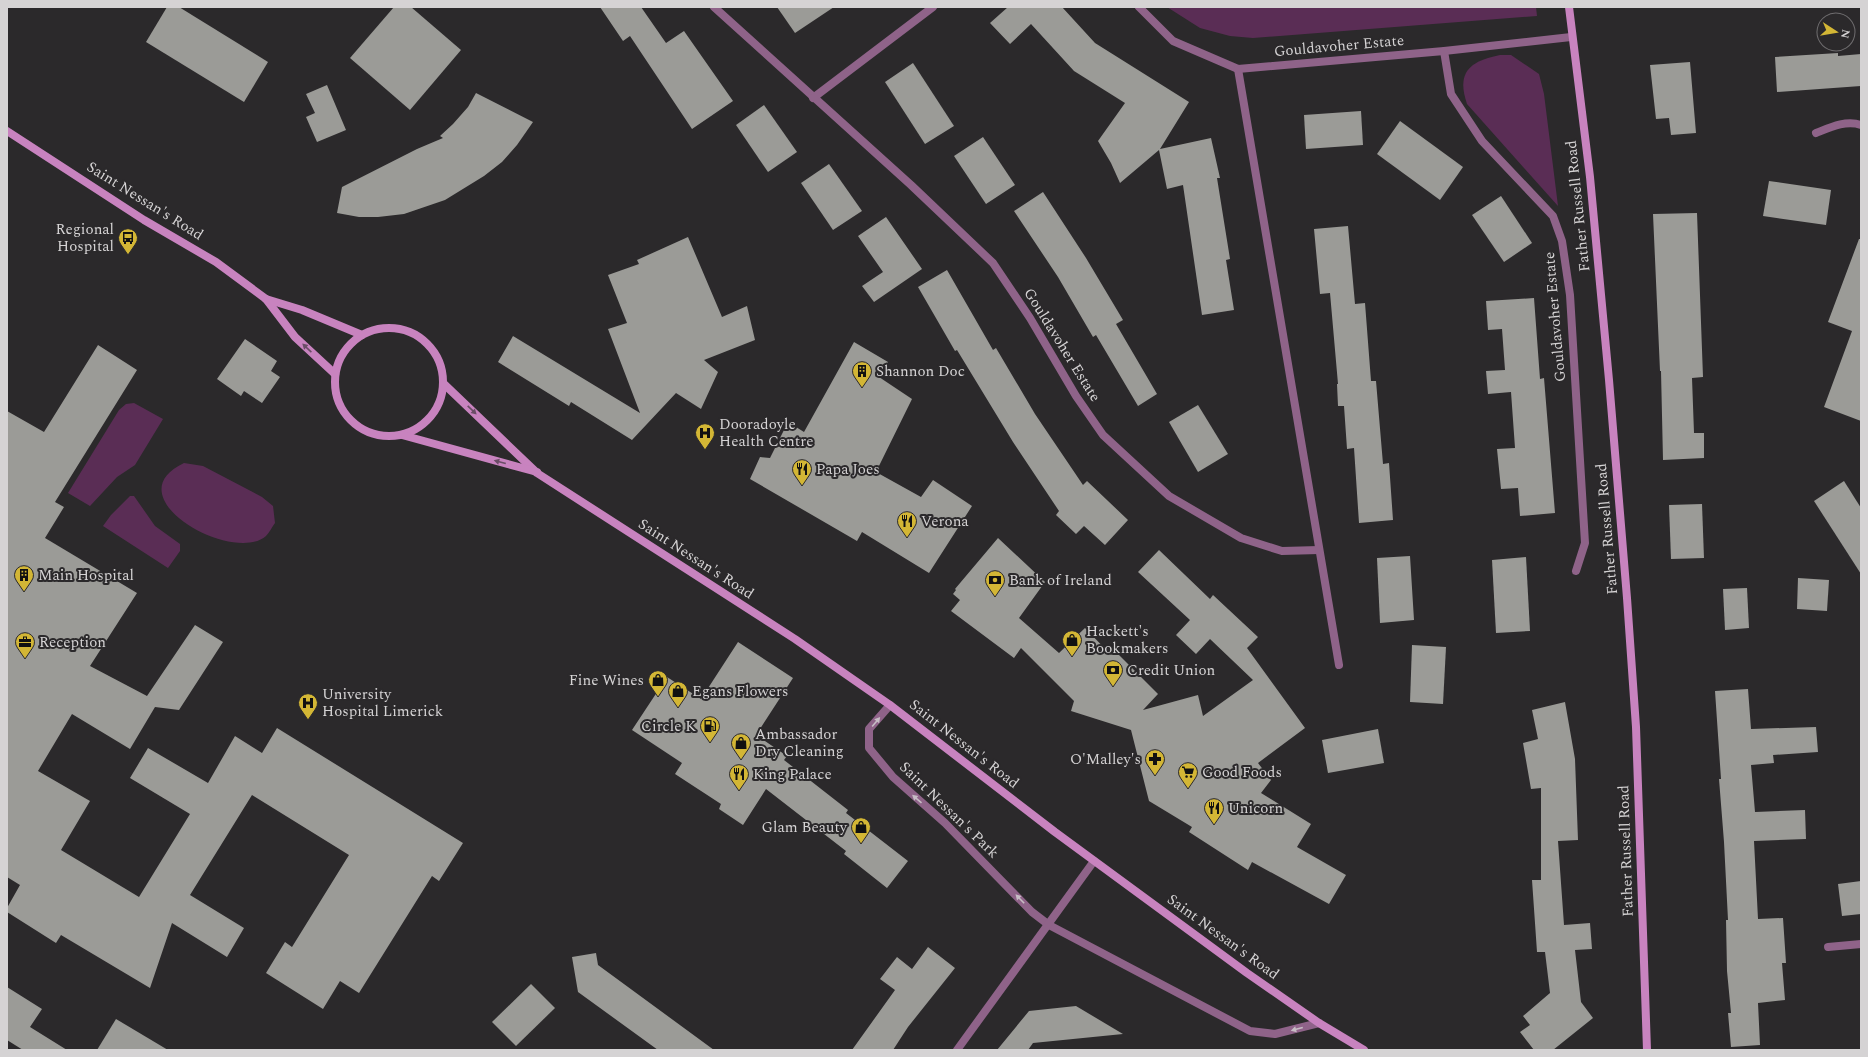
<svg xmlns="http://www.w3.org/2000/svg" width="1868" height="1057" viewBox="0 0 1868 1057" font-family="Spectral,serif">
<rect width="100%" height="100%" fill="#2b292b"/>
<g fill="#5a2d55">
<path d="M 1167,7 L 1536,7 L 1537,16 L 1253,38 L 1230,36 L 1200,28 Z"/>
<path d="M 1500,55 L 1511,55 L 1539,74 L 1544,94 L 1558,206 L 1467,104 C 1456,72 1470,61 1500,55 Z"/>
<path d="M 134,403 L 163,419 L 135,465 L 117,477 L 90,506 L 68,493 L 119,410 L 126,404 Z"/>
<path d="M 184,463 L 203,466 L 262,497 L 273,506 L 275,523 C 272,527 269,533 266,536 C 233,565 112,497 184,463 Z"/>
<path d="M 130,496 L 134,496 L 155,526 L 180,544 L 180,551 L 168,568 L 103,526 L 111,515 Z"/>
</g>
<g fill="#9b9b97">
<path d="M 167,7 L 179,7 L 268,62 L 244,102 L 146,42 Z"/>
<path d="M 394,7 L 411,7 L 461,50 L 410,110 L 350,58 Z"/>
<path d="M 600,7 L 641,7 L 666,43 L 684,31 L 733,101 L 692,129 L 630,36 L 623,41 Z"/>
<path d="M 777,7 L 834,7 L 795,33 Z"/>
<path d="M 1008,7 L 1062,7 L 1095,43 L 1189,102 L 1160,149 L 1211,138 L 1220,178 L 1217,178 L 1230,259 L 1226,260 L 1234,310 L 1202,315 L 1183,185 L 1167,189 L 1159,150 L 1120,183 L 1111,163 L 1098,141 L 1125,103 L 1074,71 L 1031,24 L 1010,44 L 990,23 Z"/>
<path d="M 1838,53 L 1838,56 L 1861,54 L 1861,86 L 1777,92 L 1775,57 Z"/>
<path d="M 1690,62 L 1696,133 L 1671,135 L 1669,118 L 1656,119 L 1650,65 Z"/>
<path d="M 913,63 L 954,126 L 925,144 L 885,82 Z"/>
<path d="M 327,85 L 346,130 L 317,142 L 306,117 L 315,113 L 306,94 Z"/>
<path d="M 476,93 L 533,122 L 517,145 L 502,162 L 484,176 L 445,200 L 404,214 L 378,217 L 359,217 L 337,213 L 342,187 L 417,149 L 443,138 L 440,136 L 453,124 L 468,107 Z"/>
<path d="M 764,105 L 797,152 L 768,172 L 736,125 Z"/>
<path d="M 1361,111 L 1363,145 L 1306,149 L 1304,115 Z"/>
<path d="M 1400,121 L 1463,167 L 1440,200 L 1377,154 Z"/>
<path d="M 983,137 L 1015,185 L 986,204 L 954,156 Z"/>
<path d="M 829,164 L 862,211 L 833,230 L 801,183 Z"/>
<path d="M 1769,181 L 1831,190 L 1826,225 L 1763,216 Z"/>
<path d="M 1043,192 L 1086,258 L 1123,320 L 1116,324 L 1157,394 L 1138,406 L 1096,335 L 1093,337 L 1058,277 L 1014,211 Z"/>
<path d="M 1501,196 L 1532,243 L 1504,262 L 1472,215 Z"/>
<path d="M 1697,213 L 1703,377 L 1692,378 L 1694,433 L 1704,433 L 1704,458 L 1663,460 L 1661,371 L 1660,371 L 1653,214 Z"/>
<path d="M 886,217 L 922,269 L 874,302 L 862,286 L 883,272 L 858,236 Z"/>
<path d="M 1348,226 L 1355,304 L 1365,303 L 1371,381 L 1376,381 L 1383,464 L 1389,463 L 1393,520 L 1359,523 L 1354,448 L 1347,449 L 1344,406 L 1338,406 L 1337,384 L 1338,384 L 1330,293 L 1320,294 L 1314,229 Z"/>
<path d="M 688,237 L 722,317 L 747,306 L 755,340 L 704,360 L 718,372 L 701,409 L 676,393 L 632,440 L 571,402 L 569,406 L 498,362 L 513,336 L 640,413 L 608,329 L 627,323 L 608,275 L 639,264 L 637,260 Z"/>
<path d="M 1859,239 L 1861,239 L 1861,421 L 1824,407 L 1852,331 L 1828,322 Z"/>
<path d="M 947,270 L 993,350 L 996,348 L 1035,414 L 1083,485 L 1087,481 L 1128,520 L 1105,545 L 1084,526 L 1076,534 L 1056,515 L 1059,511 L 1013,442 L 957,350 L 955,351 L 918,287 Z"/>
<path d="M 1534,298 L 1540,379 L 1544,378 L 1555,513 L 1520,516 L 1518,488 L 1501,489 L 1497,449 L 1515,448 L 1511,392 L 1488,394 L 1486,371 L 1505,370 L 1502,329 L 1488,330 L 1486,301 Z"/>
<path d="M 245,339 L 277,361 L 271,371 L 280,377 L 262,403 L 244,391 L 241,396 L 217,379 Z"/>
<path d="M 854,342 L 888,362 L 879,377 L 912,399 L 876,472 L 921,497 L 933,480 L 972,506 L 929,573 L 862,532 L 857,541 L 750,479 L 760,457 L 770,458 L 788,422 L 804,432 Z"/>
<path d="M 98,345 L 137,370 L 55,502 L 64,507 L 45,538 L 137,593 L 90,666 L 147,696 L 195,625 L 223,642 L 179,710 L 155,707 L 130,749 L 72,714 L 38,771 L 90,801 L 61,850 L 139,897 L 190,814 L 130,778 L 148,748 L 208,783 L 235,736 L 262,753 L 277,728 L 463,843 L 439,881 L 432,876 L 359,993 L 340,981 L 323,1009 L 266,973 L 285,942 L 292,947 L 349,855 L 252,795 L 190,895 L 244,928 L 227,957 L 172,923 L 150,988 L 61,935 L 56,943 L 7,912 L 7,908 L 20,885 L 7,877 L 7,411 L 44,432 Z"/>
<path d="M 1198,405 L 1228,454 L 1198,472 L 1169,422 Z"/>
<path d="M 1844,481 L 1861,508 L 1861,574 L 1814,501 Z"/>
<path d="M 1702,504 L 1704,558 L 1671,559 L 1669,505 Z"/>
<path d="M 998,538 L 1045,582 L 1019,618 L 1059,653 L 1085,628 L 1111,655 L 1115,651 L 1158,694 L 1143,710 L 1198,695 L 1203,716 L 1253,680 L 1210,639 L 1196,654 L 1176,635 L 1190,620 L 1138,572 L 1159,550 L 1210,599 L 1213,595 L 1258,637 L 1247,648 L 1305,728 L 1258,763 L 1271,780 L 1261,793 L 1311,824 L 1297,847 L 1346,875 L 1329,904 L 1252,862 L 1248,870 L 1189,832 L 1192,827 L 1149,801 L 1131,730 L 1071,711 L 1074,701 L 1021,648 L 1014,658 L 951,611 L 960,600 L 953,594 L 956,590 L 955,589 Z"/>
<path d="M 1410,556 L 1414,620 L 1380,623 L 1377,558 Z"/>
<path d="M 1526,557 L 1530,631 L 1496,633 L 1492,560 Z"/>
<path d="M 1798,578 L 1829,580 L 1827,611 L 1797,609 Z"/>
<path d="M 1747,588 L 1749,628 L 1725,630 L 1723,589 Z"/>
<path d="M 738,642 L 793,678 L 756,735 L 787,756 L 784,760 L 848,810 L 846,813 L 908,861 L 887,888 L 844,854 L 846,851 L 766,789 L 743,825 L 719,809 L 721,804 L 675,774 L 682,763 L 632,730 L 667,677 L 701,699 Z"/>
<path d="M 1412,645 L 1446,647 L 1443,704 L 1410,702 Z"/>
<path d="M 1748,689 L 1751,729 L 1816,727 L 1818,752 L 1773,755 L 1774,763 L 1751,765 L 1755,812 L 1805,810 L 1806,839 L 1754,841 L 1758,919 L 1783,918 L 1786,963 L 1782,963 L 1785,1000 L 1758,1003 L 1760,1045 L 1731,1047 L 1728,1013 L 1731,1013 L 1727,971 L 1726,920 L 1728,920 L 1724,842 L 1719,779 L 1721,779 L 1715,691 Z"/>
<path d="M 1565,702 L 1575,759 L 1578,840 L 1558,841 L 1564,925 L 1590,923 L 1592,949 L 1575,950 L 1581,1002 L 1593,1018 L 1553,1050 L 1534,1050 L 1520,1032 L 1530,1025 L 1523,1016 L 1550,993 L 1545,952 L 1537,952 L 1532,880 L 1541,880 L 1541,788 L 1531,789 L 1523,743 L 1538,739 L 1532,710 Z"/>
<path d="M 1378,729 L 1384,763 L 1328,773 L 1322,740 Z"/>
<path d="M 1861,881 L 1861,914 L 1842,916 L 1838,884 Z"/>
<path d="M 928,947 L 955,968 L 908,1027 L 893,1050 L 852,1050 L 895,990 L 880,979 L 897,957 L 912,969 Z"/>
<path d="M 596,953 L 598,965 L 714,1050 L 658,1050 L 578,992 L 572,957 Z"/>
<path d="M 531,984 L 555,1008 L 516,1046 L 492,1022 Z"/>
<path d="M 7,987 L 42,1009 L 30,1027 L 67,1050 L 23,1050 L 7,1040 Z"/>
<path d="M 1076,1006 L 1123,1034 L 1033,1043 L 1028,1050 L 997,1050 L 1029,1011 Z"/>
<path d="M 116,1019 L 168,1050 L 97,1050 Z"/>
</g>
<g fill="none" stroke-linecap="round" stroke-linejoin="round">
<g stroke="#8f6389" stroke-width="8">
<path d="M 714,7 L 911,185 L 993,263 L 1030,318 L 1076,396 L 1103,435 L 1169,496 L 1241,538 L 1282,551 L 1319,550"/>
<path d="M 1139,7 L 1173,41 L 1238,69 L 1444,51 L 1571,37"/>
<path d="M 1444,51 L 1451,94 L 1482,141 L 1553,216 L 1562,241 L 1570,295 L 1585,543 L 1576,571"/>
<path d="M 1238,69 L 1339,665"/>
<path d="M 813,98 L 933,7"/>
<path d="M 1816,133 C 1831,127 1846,120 1861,125"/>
<path d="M 890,705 L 869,729 L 869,748 L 893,777 L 945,823 L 1032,912 L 1049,925 L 1250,1031 L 1275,1034 L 1319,1023"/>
<path d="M 1828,947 L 1861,944"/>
<path d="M 957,1050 L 1094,861"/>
</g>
<g stroke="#c883bf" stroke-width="8">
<path d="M 1569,7 L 1590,177 L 1609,380 L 1627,598 L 1636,727 L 1647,1050"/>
<path d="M 7,131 L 144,220 L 216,262 L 266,299 L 295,337 L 335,374"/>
<path d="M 266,299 L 302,310 L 362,335"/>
<circle cx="389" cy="382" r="54"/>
<path d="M 444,384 L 537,473 L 795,639 L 890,705 L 1055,832 L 1247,973 L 1319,1023 L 1364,1050"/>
<path d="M 402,435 L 537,472"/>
</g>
</g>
<defs><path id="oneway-solid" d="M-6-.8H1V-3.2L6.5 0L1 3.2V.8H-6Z"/></defs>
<g fill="#6a4d66">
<use href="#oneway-solid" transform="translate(307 348) rotate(-137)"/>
<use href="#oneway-solid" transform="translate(472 410) rotate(44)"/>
<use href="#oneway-solid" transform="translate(500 462) rotate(-165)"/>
</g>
<g fill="#c7bdc5">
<use href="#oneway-solid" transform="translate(876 722) rotate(-50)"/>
<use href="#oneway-solid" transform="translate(917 799) rotate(-139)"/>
<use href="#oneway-solid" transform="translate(1020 899) rotate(-134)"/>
<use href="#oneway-solid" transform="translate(1297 1029) rotate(165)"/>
</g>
<defs>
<symbol id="bus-pin" viewBox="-11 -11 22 30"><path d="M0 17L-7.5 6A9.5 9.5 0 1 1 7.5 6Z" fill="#d3b635" stroke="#2b292b"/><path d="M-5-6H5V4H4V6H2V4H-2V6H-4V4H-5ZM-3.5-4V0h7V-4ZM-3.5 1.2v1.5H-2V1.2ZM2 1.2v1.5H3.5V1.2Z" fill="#111"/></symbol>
<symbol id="building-pin" viewBox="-11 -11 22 30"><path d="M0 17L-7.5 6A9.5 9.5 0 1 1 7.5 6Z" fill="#d3b635" stroke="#2b292b"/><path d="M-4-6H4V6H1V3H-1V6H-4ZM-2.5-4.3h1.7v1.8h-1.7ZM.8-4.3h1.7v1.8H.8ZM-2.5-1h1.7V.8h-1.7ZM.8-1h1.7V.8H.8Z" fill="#111"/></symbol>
<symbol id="hospital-pin" viewBox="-11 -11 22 30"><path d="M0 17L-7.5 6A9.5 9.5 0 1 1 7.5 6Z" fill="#d3b635" stroke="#2b292b"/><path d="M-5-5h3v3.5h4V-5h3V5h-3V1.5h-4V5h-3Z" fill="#111"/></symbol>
<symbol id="restaurant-pin" viewBox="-11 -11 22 30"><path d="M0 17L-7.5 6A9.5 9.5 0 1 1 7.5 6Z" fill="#d3b635" stroke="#2b292b"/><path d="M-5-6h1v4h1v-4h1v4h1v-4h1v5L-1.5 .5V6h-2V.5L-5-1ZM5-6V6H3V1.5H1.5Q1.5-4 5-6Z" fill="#111"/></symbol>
<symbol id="bank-pin" viewBox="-11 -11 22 30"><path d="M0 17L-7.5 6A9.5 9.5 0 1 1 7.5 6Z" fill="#d3b635" stroke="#2b292b"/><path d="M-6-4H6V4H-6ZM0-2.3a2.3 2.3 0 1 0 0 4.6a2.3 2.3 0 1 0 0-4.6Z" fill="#111"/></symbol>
<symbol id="shop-pin" viewBox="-11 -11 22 30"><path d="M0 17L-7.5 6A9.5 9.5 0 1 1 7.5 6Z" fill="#d3b635" stroke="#2b292b"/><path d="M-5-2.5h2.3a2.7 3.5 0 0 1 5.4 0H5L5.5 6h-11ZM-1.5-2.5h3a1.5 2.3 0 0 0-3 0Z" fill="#111"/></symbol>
<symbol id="office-pin" viewBox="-11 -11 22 30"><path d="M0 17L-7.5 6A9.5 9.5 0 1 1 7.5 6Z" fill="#d3b635" stroke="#2b292b"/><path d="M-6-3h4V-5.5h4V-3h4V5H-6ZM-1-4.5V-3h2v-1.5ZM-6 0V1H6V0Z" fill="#111"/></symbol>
<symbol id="fuel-pin" viewBox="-11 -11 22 30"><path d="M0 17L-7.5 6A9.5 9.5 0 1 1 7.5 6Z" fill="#d3b635" stroke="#2b292b"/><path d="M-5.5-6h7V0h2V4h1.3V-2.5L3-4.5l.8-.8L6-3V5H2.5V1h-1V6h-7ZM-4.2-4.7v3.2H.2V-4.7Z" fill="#111"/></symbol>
<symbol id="pharmacy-pin" viewBox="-11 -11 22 30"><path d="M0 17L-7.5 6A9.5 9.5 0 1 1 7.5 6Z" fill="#d3b635" stroke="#2b292b"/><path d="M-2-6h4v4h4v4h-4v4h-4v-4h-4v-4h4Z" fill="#111"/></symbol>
<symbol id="supermarket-pin" viewBox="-11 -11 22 30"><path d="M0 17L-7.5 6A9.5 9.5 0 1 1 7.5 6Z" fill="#d3b635" stroke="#2b292b"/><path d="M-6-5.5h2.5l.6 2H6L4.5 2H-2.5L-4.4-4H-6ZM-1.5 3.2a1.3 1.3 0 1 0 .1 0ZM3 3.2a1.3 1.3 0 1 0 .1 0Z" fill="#111"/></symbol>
</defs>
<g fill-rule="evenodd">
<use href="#bus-pin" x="117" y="227" width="22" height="30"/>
<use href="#building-pin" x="851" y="360" width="22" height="30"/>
<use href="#hospital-pin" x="694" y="422" width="22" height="30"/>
<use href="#restaurant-pin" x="791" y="458" width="22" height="30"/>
<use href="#restaurant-pin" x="896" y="510" width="22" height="30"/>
<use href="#building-pin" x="13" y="564" width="22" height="30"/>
<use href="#bank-pin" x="984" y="569" width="22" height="30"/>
<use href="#shop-pin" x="1061" y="629" width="22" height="30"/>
<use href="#office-pin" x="14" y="631" width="22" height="30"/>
<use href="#bank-pin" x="1102" y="659" width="22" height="30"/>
<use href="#shop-pin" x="647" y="669" width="22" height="30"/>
<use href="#shop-pin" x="667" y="680" width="22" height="30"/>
<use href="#hospital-pin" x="297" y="692" width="22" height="30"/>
<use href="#fuel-pin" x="699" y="715" width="22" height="30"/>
<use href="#shop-pin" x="730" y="732" width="22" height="30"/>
<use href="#pharmacy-pin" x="1144" y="748" width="22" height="30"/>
<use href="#supermarket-pin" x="1177" y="761" width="22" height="30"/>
<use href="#restaurant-pin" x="728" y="763" width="22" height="30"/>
<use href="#restaurant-pin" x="1203" y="797" width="22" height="30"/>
<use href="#shop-pin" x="850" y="816" width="22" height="30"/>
</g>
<g text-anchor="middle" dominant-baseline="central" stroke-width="4" stroke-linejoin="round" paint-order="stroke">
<g font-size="15" fill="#d5d3d4" stroke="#2b292b">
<text transform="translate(1339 46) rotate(-5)">Gouldavoher Estate</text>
<text transform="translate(145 201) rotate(32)">Saint Nessan's Road</text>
<text transform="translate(1578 206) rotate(-96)">Father Russell Road</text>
<text transform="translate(1555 317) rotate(-95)">Gouldavoher Estate</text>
<text transform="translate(1062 345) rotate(58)">Gouldavoher Estate</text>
<text transform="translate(1607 529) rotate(-95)">Father Russell Road</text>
<text transform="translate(696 559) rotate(33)">Saint Nessan's Road</text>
<text transform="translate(964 744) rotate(38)">Saint Nessan's Road</text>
<text transform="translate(949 810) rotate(44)">Saint Nessan's Park</text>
<text transform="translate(1626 851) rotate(-92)">Father Russell Road</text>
<text transform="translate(1223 937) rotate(36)">Saint Nessan's Road</text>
</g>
<g font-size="15" fill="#d5d3d4" stroke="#2b292b" text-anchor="start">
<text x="114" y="229" text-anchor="end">Regional<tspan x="114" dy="17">Hospital</tspan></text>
<text x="876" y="371">Shannon Doc</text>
<text x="719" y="424">Dooradoyle<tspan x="719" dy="17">Health Centre</tspan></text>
<text x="816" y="469">Papa Joes</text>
<text x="921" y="521">Verona</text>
<text x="38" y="575">Main Hospital</text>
<text x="1009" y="580">Bank of Ireland</text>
<text x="1086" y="631">Hackett's<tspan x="1086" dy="17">Bookmakers</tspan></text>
<text x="39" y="642">Reception</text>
<text x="1127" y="670">Credit Union</text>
<text x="644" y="680" text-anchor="end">Fine Wines</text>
<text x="692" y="691">Egans Flowers</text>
<text x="322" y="694">University<tspan x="322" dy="17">Hospital Limerick</tspan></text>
<text x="696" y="726" text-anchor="end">Circle K</text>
<text x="755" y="734">Ambassador<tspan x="755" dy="17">Dry Cleaning</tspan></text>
<text x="1141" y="759" text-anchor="end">O'Malley's</text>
<text x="1202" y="772">Good Foods</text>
<text x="753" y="774">King Palace</text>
<text x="1228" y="808">Unicorn</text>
<text x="847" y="827" text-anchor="end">Glam Beauty</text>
</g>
</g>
<rect width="1868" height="1057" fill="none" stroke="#d5d3d4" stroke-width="16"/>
<g transform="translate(1836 32) rotate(102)"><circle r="19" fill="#2b292b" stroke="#6f6d6f"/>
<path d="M0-3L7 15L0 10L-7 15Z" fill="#d3b635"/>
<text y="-6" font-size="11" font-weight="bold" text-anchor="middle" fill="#d5d3d4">N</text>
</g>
</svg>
